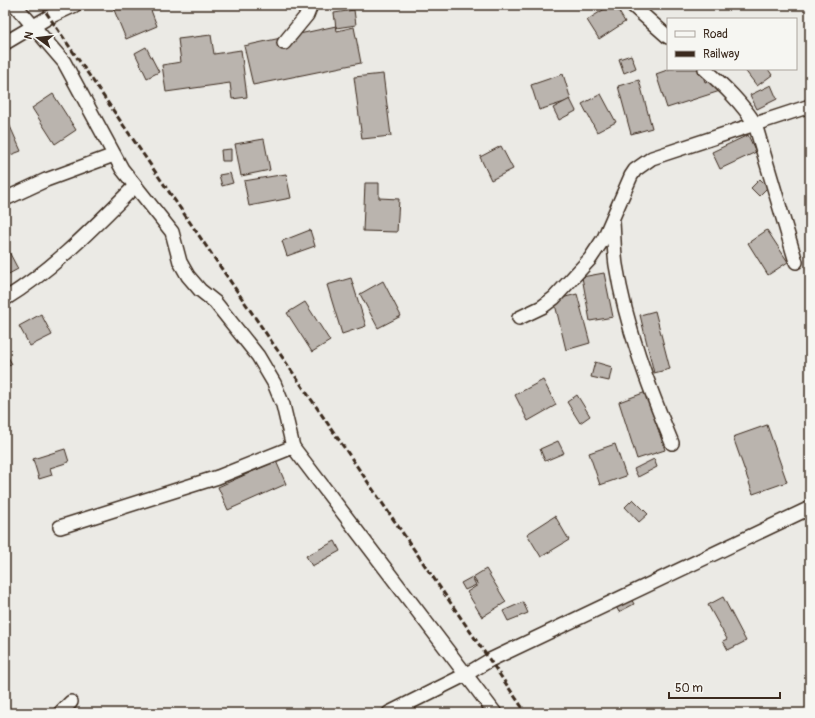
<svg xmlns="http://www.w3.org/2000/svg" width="815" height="718" viewBox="0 0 815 718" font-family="Pangolin,sans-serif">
<rect width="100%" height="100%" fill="#ebeae5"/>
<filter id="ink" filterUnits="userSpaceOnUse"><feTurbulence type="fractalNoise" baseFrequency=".025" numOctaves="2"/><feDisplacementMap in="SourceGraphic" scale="8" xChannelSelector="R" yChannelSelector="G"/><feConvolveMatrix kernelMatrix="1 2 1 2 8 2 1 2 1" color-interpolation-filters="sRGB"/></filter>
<g filter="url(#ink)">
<g fill="#bab4ae" stroke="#3b2a1e">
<path d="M 112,5 L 149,5 L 157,26 L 126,39 Z"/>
<path d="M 211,5 L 233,5 L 211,7 Z"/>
<path d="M 611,5 L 615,5 L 625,22 L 599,39 L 587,20 Z"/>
<path d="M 354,10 L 356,25 L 336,28 L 334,13 Z"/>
<path d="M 336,26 L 337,31 L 354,27 L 361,63 L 253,85 L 244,46 Z"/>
<path d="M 211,35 L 214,54 L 241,50 L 247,97 L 232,99 L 230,83 L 166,92 L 162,65 L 181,62 L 178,39 Z"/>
<path d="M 146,47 L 159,72 L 147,78 L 135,53 Z"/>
<path d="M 631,55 L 636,68 L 624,73 L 619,59 Z"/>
<path d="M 670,69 L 701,69 L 705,82 L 716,78 L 720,91 L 667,108 L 656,74 Z"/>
<path d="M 744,69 L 768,69 L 772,75 L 757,86 Z"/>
<path d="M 383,74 L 391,136 L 362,139 L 354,77 Z"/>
<path d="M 563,74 L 571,100 L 539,110 L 531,85 Z"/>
<path d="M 639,80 L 652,128 L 631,134 L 618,86 Z"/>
<path d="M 771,85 L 777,99 L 757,109 L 750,95 Z"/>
<path d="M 53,94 L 76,130 L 55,144 L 32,108 Z"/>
<path d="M 601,94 L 616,122 L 597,132 L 582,104 Z"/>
<path d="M 570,99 L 576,111 L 559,120 L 553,108 Z"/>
<path d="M 5,115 L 21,151 L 5,157 Z"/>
<path d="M 748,135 L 756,152 L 720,169 L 712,152 Z"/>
<path d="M 264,139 L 270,170 L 241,176 L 235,144 Z"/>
<path d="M 501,146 L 513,169 L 491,180 L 480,157 Z"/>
<path d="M 231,149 L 231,161 L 222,161 L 221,150 Z"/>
<path d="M 230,173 L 233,183 L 222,186 L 219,175 Z"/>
<path d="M 286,174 L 291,198 L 249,206 L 244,181 Z"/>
<path d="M 760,179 L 768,187 L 759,196 L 751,188 Z"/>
<path d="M 365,183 L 379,183 L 379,198 L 399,199 L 397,232 L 363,231 Z"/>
<path d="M 310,230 L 315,246 L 287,256 L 282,241 Z"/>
<path d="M 767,230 L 788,262 L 768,275 L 748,243 Z"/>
<path d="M 7,248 L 18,269 L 5,276 L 5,249 Z"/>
<path d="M 604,273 L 613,317 L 590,321 L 582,277 Z"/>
<path d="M 351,278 L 366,326 L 342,334 L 327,285 Z"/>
<path d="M 383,281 L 401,316 L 378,328 L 360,294 Z"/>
<path d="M 577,294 L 590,343 L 566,350 L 554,300 Z"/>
<path d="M 305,302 L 330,341 L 312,352 L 287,313 Z"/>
<path d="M 655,311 L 670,369 L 654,373 L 640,315 Z"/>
<path d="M 41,314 L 52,335 L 30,346 L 19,326 Z"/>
<path d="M 5,352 L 12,364 L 5,368 Z"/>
<path d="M 595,362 L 612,367 L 609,381 L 591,377 Z"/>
<path d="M 543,380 L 556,405 L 528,421 L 515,395 Z"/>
<path d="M 646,392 L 665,450 L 637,459 L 619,402 Z"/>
<path d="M 577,395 L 590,416 L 580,423 L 567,402 Z"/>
<path d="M 767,425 L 787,482 L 753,494 L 733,437 Z"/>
<path d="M 558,441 L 564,453 L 545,461 L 540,449 Z"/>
<path d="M 615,444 L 626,476 L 600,485 L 589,453 Z"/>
<path d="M 65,449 L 69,462 L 50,468 L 52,475 L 39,479 L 33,459 Z"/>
<path d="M 654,459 L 657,467 L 638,477 L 634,469 Z"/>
<path d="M 276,461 L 286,484 L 228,510 L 218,487 Z"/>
<path d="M 633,499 L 648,514 L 639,522 L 625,507 Z"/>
<path d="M 555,516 L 569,540 L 541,557 L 527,534 Z"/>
<path d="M 335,541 L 340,551 L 312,566 L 306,556 Z"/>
<path d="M 486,569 L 506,602 L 482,617 L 467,592 L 478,585 L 473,577 Z"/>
<path d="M 472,577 L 476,585 L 465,590 L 461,583 Z"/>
<path d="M 629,595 L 634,604 L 619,612 L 614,603 Z"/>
<path d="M 723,597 L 746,641 L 728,650 L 723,641 L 727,639 L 708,605 Z"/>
<path d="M 523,602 L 528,613 L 508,621 L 503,611 Z"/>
</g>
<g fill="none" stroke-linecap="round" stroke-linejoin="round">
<defs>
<g id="street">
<path d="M 15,5 L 64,62 L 122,169 L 172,232 L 180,262 L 188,276 L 200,290 L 215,302 L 258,356 L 274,383 L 283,405 L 293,447 L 495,713"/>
<path d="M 632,5 L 668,37"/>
<path d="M 5,43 L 49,17 L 75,5"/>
<path d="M 284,43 L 307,15 L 311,5"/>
<path d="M 705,69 C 724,86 742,103 755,124 L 796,262"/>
<path d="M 5,199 L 46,180 L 114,155"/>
<path d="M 613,222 C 614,237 614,251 616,265 C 626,327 648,385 672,443"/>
<path d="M 5,299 C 54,269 94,227 135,186"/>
<path d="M 519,318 L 542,307 L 554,298 L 590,259 L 604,238 L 631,176 L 635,170 L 652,158 L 810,106"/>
<path d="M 60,527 L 218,477 L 293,447"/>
<path d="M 60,713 L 71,702"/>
<path d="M 389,713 L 465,675 L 490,660 L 810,508"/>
</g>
</defs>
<use href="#street" stroke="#3b2a1e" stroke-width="16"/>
<use href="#street" stroke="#f6f6f2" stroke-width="13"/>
<path stroke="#3b2a1e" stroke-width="3" stroke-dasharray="6 3" stroke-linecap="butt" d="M 41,5 L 526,713"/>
</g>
</g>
<rect width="815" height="718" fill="none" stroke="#f6f6f2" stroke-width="20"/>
<rect x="10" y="10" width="795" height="698" fill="none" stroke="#3b2a1e" stroke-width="1.5" filter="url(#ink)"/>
<rect x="667" y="18" width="130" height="52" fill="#f6f6f2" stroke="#aba49d"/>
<rect x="675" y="31" width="20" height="6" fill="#f6f6f2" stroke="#aba49d"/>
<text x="703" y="38" font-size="12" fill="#3b2a1e">Road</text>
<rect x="675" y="51" width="20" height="6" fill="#3b2a1e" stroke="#aba49d"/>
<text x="703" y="58" font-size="12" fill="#3b2a1e">Railway</text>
<g transform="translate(38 38) rotate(285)" stroke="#f6f6f2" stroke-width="3" paint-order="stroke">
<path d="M0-3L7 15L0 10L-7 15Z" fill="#3b2a1e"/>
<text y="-6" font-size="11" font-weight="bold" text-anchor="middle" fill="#3b2a1e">N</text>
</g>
<path d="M669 692v6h111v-6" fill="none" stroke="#3b2a1e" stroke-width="2"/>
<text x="675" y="692" font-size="12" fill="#3b2a1e" stroke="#f6f6f2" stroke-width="3" paint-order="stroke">50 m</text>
</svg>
